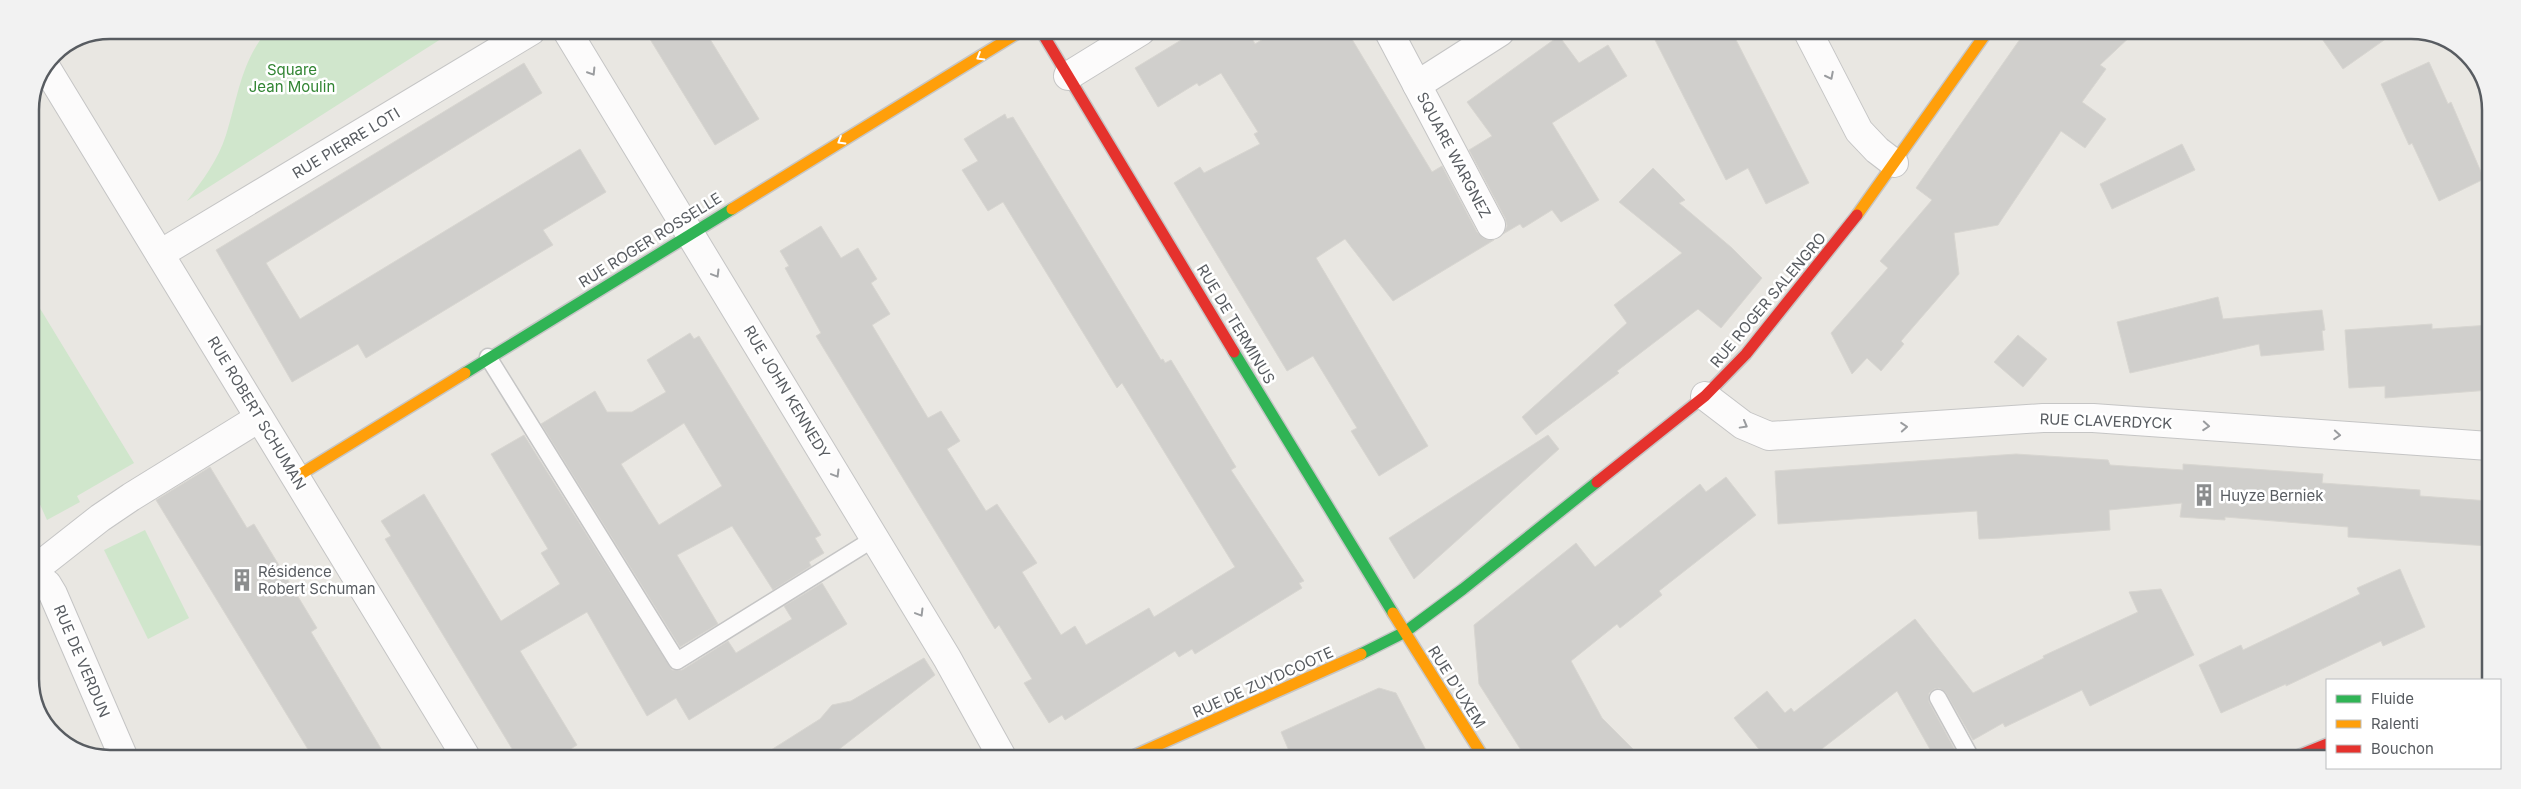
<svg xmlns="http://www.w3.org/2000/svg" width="2521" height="789" viewBox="0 0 2521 789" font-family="Inter,sans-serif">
<rect width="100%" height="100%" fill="#e9e7e2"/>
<g fill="#d0e6cc">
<path d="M 268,30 L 455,30 L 187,201 C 203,180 218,160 226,135 C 238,97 241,61 268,30 Z"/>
<path d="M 30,292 L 134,463 L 77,496 L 80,502 L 47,520 L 38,500 L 30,503 Z"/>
<path d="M 145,530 L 189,618 L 148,639 L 104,550 Z"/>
</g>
<g fill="#d0cfcc" stroke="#d8d6d1" fill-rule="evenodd">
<path d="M 645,31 L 705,31 L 759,119 L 715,145 Z"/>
<path d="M 1196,31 L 1248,31 L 1255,44 L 1276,31 L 1347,31 L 1432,172 L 1442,166 L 1477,232 L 1483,238 L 1494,240 L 1393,301 L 1345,239 L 1316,258 L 1428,446 L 1379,476 L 1351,431 L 1357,428 L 1313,356 L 1287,371 L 1174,183 L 1200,167 L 1204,173 L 1260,144 L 1254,134 L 1258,132 L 1221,73 L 1199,86 L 1197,83 L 1158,107 L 1135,68 Z"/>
<path d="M 1651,32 L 1732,32 L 1809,183 L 1766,204 L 1748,168 L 1726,180 Z"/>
<path d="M 2025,32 L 2135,32 L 2100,65 L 2106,69 L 2082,102 L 2106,119 L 2085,148 L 2061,131 L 1998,225 L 1954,233 L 1959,274 L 1901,341 L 1904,344 L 1881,371 L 1867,358 L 1852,374 L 1831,333 L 1888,268 L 1880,261 L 1932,200 L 1916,188 Z"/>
<path d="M 2318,33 L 2394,33 L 2343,69 Z"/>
<path d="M 1559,36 L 1579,63 L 1608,45 L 1627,76 L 1552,123 L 1599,200 L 1561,222 L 1552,210 L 1523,228 L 1520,224 L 1503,234 L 1507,226 L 1505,218 L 1469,150 L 1492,136 L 1467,102 Z"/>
<path d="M 2429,62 L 2448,104 L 2451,102 L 2484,179 L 2439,201 L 2412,143 L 2409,145 L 2381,84 Z"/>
<path d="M 524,63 L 542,93 L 266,263 L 300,319 L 580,149 L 606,192 L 543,230 L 553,245 L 521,264 L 366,358 L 358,344 L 292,382 L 216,250 Z"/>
<path d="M 1005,114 L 1007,119 L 1013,117 L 1161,360 L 1163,359 L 1165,363 L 1171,360 L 1236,467 L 1231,470 L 1304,581 L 1299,583 L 1302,588 L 1195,654 L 1192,649 L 1179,657 L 1175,651 L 1065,720 L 1062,715 L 1049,723 L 1024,683 L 1032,679 L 999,625 L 995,629 L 816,336 L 821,333 L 785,268 L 789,266 L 780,251 L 821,226 L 841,258 L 858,248 L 877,279 L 871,283 L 890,314 L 872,325 L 928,418 L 941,411 L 960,441 L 947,449 L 986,511 L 997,504 L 1037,563 L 1022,572 L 1061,635 L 1075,626 L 1086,645 L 1149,608 L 1154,617 L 1235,567 L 1122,383 L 1117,388 L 1003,202 L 988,211 L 962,170 L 978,161 L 964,139 Z"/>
<path d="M 2182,144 L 2195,170 L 2112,209 L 2100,184 Z"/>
<path d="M 1653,168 L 1685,200 L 1679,203 L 1732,248 L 1762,278 L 1721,328 L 1698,309 L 1617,371 L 1619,373 L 1536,435 L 1522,417 L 1627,323 L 1614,305 L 1682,253 L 1619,202 Z"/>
<path d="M 2218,297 L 2223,319 L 2322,310 L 2325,330 L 2322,331 L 2324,350 L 2261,356 L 2259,344 L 2130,373 L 2117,322 Z"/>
<path d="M 2432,324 L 2432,329 L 2490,325 L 2490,390 L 2385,398 L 2385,386 L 2349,388 L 2345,330 Z"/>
<path d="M 690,333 L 694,339 L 699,336 L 821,535 L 815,538 L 824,553 L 809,562 L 811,566 L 773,590 L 732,526 L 677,555 L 718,624 L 680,647 L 541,424 L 595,391 L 607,412 L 632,412 L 666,392 L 647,360 ZM 684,423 L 722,486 L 659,525 L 621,464 Z"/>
<path d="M 2018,335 L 2047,359 L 2023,387 L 1994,362 Z"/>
<path d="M 524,435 L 672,670 L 682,670 L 728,641 L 736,653 L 792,619 L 784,606 L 822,583 L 847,624 L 689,720 L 676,698 L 647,716 L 587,612 L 520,651 L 577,745 L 558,757 L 517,757 L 385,539 L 391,536 L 381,521 L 424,494 L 501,621 L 560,584 L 541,553 L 548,549 L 491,454 Z"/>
<path d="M 1548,435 L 1559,449 L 1414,579 L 1389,538 Z"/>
<path d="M 2016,454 L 2108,460 L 2110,465 L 2183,470 L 2183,464 L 2323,474 L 2322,483 L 2420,490 L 2420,496 L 2489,501 L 2489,546 L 2348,537 L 2348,527 L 2225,517 L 2225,520 L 2180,517 L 2182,503 L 2109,510 L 2110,530 L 2002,538 L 1979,539 L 1977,511 L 1778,524 L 1775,471 Z"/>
<path d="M 210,467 L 247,528 L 254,524 L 317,628 L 311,632 L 386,757 L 312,756 L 156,500 Z"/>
<path d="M 1726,477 L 1756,515 L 1659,591 L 1662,595 L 1620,628 L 1617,624 L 1571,661 L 1602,718 L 1642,758 L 1526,758 L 1479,684 L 1474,625 L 1576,543 L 1595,567 L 1700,484 L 1706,492 Z"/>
<path d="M 2400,569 L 2425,627 L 2383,646 L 2381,641 L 2286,686 L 2286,684 L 2221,713 L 2199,665 L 2241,645 L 2243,650 L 2360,594 L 2357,588 Z"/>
<path d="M 2161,589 L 2194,655 L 2090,706 L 2082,690 L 2005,727 L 2003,723 L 1973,740 L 1946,693 L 1939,688 L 1934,689 L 1929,693 L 1929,702 L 1955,750 L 1941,758 L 1935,758 L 1897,691 L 1810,758 L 1766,758 L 1734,718 L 1767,691 L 1785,713 L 1791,708 L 1794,712 L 1915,619 L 1973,693 L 2044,658 L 2043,656 L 2138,612 L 2129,592 Z"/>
<path d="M 924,658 L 935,675 L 829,757 L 760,757 L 820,719 L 832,705 L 851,701 Z"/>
<path d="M 1379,688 L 1396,693 L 1430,758 L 1292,758 L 1281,732 Z"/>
</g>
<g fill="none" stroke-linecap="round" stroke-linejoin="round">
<defs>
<g id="lane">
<path d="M 488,357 L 677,661 L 875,538"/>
<path d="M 1938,698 L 1971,758"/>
</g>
<g id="street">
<path d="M 567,31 L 947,658 L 1002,757"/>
<path d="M 1389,32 L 1491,225"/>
<path d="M 1808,32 L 1859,131 L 1877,150 L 1894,163"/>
<path d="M 47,69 L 466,757"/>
<path d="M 1068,76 L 1141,31"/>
<path d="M 1417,85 L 1500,32"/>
<path d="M 160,254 L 531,31"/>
<path d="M 1705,396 L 1743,425 L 1769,436 L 2043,418 L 2093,418 L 2489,446"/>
<path d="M 30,573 L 100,518 L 131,497 L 259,418"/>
<path d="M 30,573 L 47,584 L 53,594 L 123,756"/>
</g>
<g id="fast">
<path d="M 1234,352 L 1393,613"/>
<path d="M 465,373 L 732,209"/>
<path d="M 1361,654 L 1405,632 L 1463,589 L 1597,482"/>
</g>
<g id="slow">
<path d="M 732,209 L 1021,31"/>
<path d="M 1857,215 L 1987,32"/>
<path d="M 296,477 L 465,373"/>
<path d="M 1393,613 L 1484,758"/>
<path d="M 1131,757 L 1361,654"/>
</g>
<g id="jam">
<path d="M 1041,31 L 1234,352"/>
<path d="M 1597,482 L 1705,396 L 1746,354 L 1857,215"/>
<path d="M 2290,759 L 2327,744"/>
</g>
</defs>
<use href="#lane" stroke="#c5c5c5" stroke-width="19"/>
<use href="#street" stroke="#c5c5c5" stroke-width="30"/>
<use href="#fast" stroke="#c6c6c6" stroke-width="14"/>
<use href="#slow" stroke="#c6c6c6" stroke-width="14"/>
<use href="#jam" stroke="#c6c6c6" stroke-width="14"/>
<use href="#lane" stroke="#fcfbfb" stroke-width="16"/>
<use href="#street" stroke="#fcfbfb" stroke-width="28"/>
<use href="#fast" stroke="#30b455" stroke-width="11"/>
<use href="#slow" stroke="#ff9f0a" stroke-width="11"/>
<use href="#jam" stroke="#e5322d" stroke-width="11"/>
</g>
<defs><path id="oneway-chevron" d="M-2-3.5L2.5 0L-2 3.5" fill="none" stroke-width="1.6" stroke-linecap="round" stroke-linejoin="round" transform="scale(1.25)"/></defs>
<g stroke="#fff">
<use href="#oneway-chevron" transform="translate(980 57) rotate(149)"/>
<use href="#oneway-chevron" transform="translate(841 141) rotate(149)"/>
</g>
<g stroke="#9a9c9f">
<use href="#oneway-chevron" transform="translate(592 72) rotate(58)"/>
<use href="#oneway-chevron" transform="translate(1830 76) rotate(63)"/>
<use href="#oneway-chevron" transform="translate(716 274) rotate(59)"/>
<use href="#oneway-chevron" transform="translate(1744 425) rotate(29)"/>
<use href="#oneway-chevron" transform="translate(2206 426) rotate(4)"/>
<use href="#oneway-chevron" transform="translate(1904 427) rotate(-4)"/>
<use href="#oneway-chevron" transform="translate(2337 435) rotate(4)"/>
<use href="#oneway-chevron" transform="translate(836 474) rotate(59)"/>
<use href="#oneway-chevron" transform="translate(920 613) rotate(59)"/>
</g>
<defs>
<symbol id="building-bare" viewBox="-9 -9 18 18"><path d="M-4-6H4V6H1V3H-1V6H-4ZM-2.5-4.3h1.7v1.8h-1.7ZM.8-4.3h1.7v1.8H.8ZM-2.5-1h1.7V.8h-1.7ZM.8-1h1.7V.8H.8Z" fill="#8b8d8e" stroke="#fff" stroke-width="2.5" paint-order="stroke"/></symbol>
</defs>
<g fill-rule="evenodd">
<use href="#building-bare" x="2188" y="479" width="32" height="32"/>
<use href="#building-bare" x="226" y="564" width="32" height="32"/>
</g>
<g text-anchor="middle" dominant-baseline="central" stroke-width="5" stroke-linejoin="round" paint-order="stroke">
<g font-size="15" fill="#328533" stroke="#fff">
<text x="292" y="69">Square<tspan x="292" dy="17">Jean Moulin</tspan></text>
</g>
<g font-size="15" fill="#585c61" stroke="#fff">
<text transform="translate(346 143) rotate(-31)">RUE PIERRE LOTI</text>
<text transform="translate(1454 155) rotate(62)">SQUARE WARGNEZ</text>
<text transform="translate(650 240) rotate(-32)">RUE ROGER ROSSELLE</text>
<text transform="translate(1768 300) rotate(-50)">RUE ROGER SALENGRO</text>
<text transform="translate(1236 324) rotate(59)">RUE DE TERMINUS</text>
<text transform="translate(787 392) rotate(59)">RUE JOHN KENNEDY</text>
<text transform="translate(257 413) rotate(59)">RUE ROBERT SCHUMAN</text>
<text transform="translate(2106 421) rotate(2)">RUE CLAVERDYCK</text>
<text transform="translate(82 661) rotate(67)">RUE DE VERDUN</text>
<text transform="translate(1263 682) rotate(-24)">RUE DE ZUYDCOOTE</text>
<text transform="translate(1457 687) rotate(58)">RUE D'UXEM</text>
</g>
<g font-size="15" fill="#585c61" stroke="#fff" text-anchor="start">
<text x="2220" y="495">Huyze Berniek</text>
<text x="258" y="571">Résidence<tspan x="258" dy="17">Robert Schuman</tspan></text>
</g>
</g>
<path d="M0 0H2521V789H0ZM110 39H2411A71 71 0 0 1 2482 110V679A71 71 0 0 1 2411 750H110A71 71 0 0 1 39 679V110A71 71 0 0 1 110 39Z" fill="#f2f2f2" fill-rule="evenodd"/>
<path fill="none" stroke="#585c61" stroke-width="2.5" d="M110 39H2411A71 71 0 0 1 2482 110V679A71 71 0 0 1 2411 750H110A71 71 0 0 1 39 679V110A71 71 0 0 1 110 39Z"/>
<rect x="2326" y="679" width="175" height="90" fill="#ffffff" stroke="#bcbec0"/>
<rect x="2336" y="695" width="25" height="8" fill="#30b455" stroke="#bcbec0"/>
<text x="2371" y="704" font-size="15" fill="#585c61">Fluide</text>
<rect x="2336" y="720" width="25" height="8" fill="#ff9f0a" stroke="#bcbec0"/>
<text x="2371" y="729" font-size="15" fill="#585c61">Ralenti</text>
<rect x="2336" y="745" width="25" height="8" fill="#e5322d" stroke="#bcbec0"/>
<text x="2371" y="754" font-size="15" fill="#585c61">Bouchon</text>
</svg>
